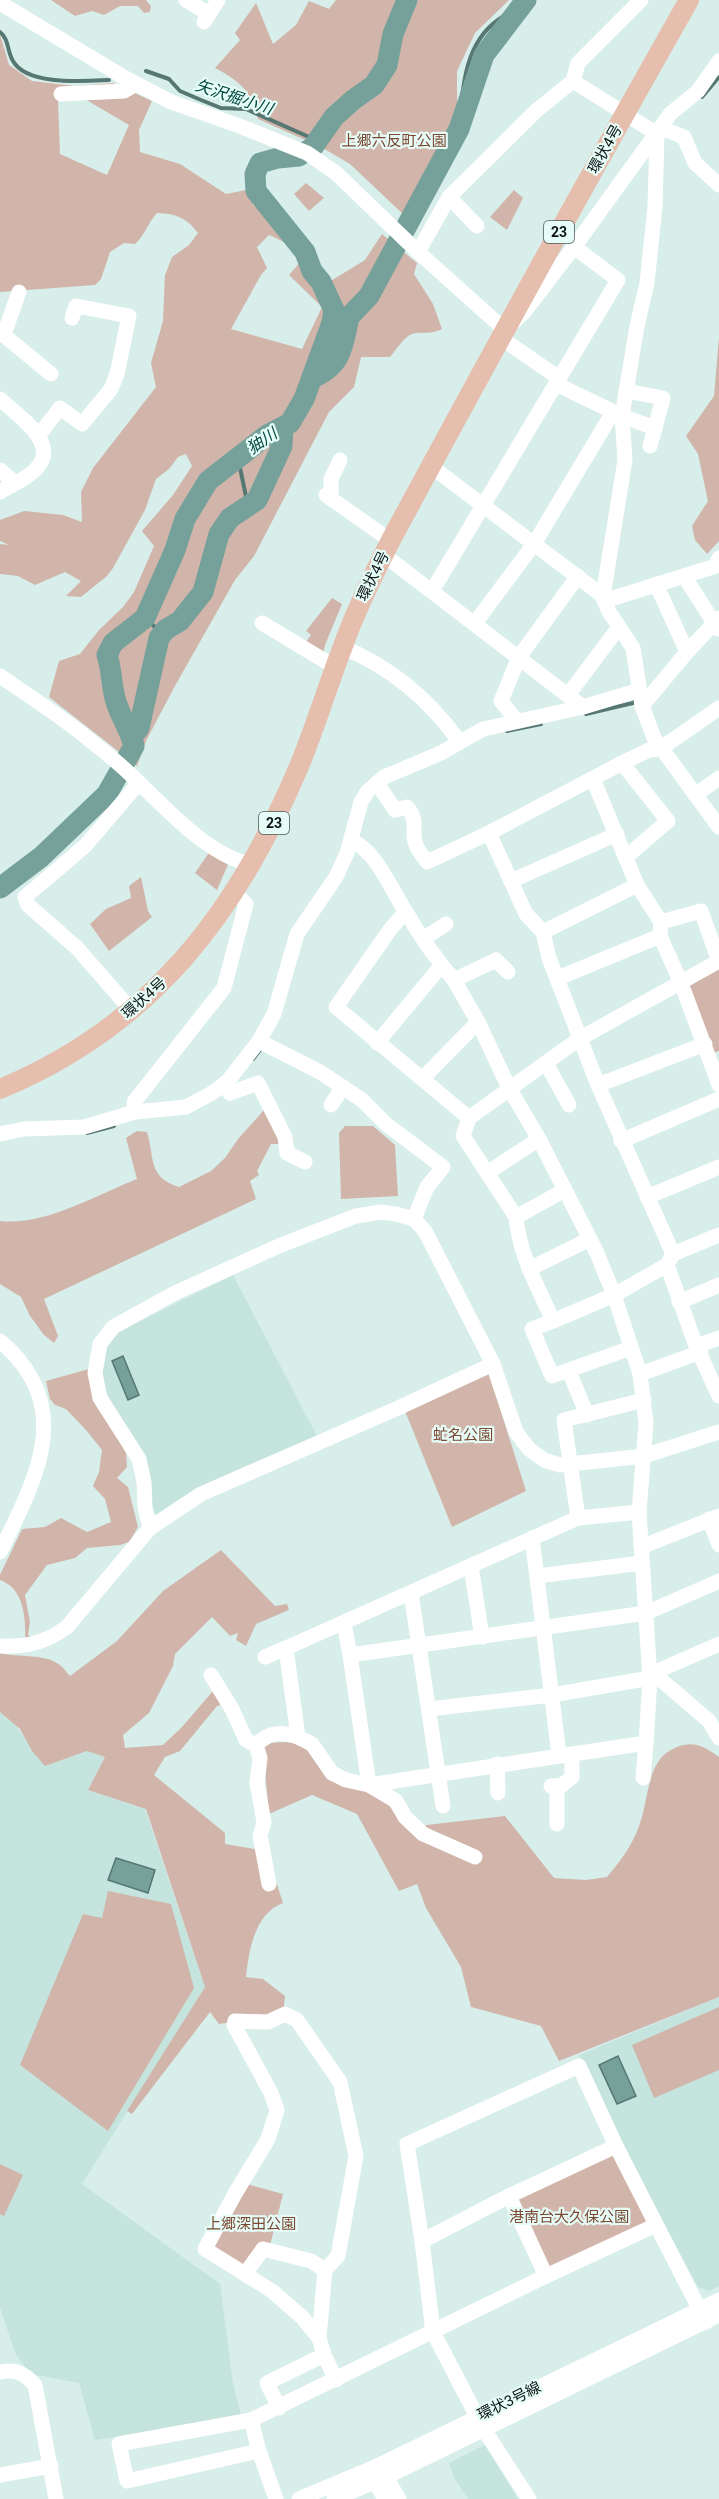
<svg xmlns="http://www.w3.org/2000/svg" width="719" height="2499" viewBox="0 0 719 2499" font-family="Roboto,'Noto Sans JP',sans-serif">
<rect width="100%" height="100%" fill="#d8eeea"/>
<g fill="#c5e4de">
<path d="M 233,1275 L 317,1436 L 183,1497 L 157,1514 L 149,1510 L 145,1461 L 106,1392 L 101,1379 L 106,1348 L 120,1331 Z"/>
<path d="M 0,1712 L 14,1723 L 45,1766 L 87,1751 L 105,1757 L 88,1790 L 145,1809 L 205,1987 L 82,2184 L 220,2284 L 233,2383 L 241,2416 L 95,2440 L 79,2383 L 31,2374 L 16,2355 L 0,2308 Z"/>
<path d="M 719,1997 L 719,2286 L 709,2291 L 698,2287 L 622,2144 L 579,2055 Z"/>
<path d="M 485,2445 L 518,2499 L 468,2499 L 455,2479 L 449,2463 Z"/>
</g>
<g fill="#d1b5aa" fill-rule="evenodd">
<path d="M 51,0 L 146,0 L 151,6 L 150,12 L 144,13 L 138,6 L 120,6 L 104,15 L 92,11 L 75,16 Z"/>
<path d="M 336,0 L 402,0 L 396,15 L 396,49 L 399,30 L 412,0 L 509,0 L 475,33 L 457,71 L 457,110 L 431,169 L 405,216 L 350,164 L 321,147 L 258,119 C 250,90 241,82 215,68 L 240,40 L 235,33 L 256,3 L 273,44 L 296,25 L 309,1 L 329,9 Z"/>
<path d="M 0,34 L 9,65 L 32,81 L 75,86 L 113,83 L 152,101 L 139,130 L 140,152 L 180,164 L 226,194 L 251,189 L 253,205 L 292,232 L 329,282 L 365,260 L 382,234 L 417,263 L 414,274 L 433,304 L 442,329 C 430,335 420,331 412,334 C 403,338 396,350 390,357 L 361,357 L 354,387 L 329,412 L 254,556 L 235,580 L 176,684 L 146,741 L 137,766 L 49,697 L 59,661 L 80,654 L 99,630 L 123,607 L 134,592 L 154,546 L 142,531 L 173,495 L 192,466 L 186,454 L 178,457 L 169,469 L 156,479 L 145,510 L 113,568 L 107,576 L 81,597 L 66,596 L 81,581 L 65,572 L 35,585 L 18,576 L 0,574 L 0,544 L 9,545 L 0,541 L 0,520 L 24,511 L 63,515 L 82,522 L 81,492 L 93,468 L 156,387 L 151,363 L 163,321 L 165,275 L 172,257 L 189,245 L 198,233 C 186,217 176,214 157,213 C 148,223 145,235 135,244 L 124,243 L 110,252 L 101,279 L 95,285 L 0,292 ZM 83,98 L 129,125 L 107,175 L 60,154 L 58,100 ZM 269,235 L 286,243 L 302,260 L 289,275 L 322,307 L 302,349 L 231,329 L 261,275 L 267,268 L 257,247 Z"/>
<path d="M 306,183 L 324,198 L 309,211 L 294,194 Z"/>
<path d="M 514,190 L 523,198 L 507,230 L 490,217 Z"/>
<path d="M 719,337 L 719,541 L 707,554 L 695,540 L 692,526 L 708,501 L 698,454 L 686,436 L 714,396 Z"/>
<path d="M 332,598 L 342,604 L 325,645 L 323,655 L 305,643 L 311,635 L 306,631 Z"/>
<path d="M 210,851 L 229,862 L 217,890 L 195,873 Z"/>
<path d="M 141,877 L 148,911 L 152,917 L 109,951 L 90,924 L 106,909 L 131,898 L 129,886 Z"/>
<path d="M 719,962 L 719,1051 L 708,1054 L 681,983 Z"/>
<path d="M 264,1110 L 286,1144 L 271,1144 L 257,1171 L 259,1175 L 250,1181 L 256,1199 L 44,1299 L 58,1336 L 54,1343 L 44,1335 L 30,1316 L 21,1297 L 0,1284 L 0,1221 C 45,1226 96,1195 137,1179 L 126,1138 L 137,1131 L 147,1132 C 155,1157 147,1177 179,1187 L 211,1171 L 225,1158 L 238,1139 Z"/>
<path d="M 345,1126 L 373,1126 L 395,1145 L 398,1196 L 341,1199 L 339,1133 Z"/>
<path d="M 96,1367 L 126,1453 L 127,1467 L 117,1478 L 128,1487 L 138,1527 L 129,1542 L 120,1545 L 87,1548 L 75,1558 L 47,1565 L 25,1595 L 30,1622 L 28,1635 L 31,1637 L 25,1638 C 26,1616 23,1588 0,1580 L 0,1575 L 22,1529 L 45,1527 L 61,1518 L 87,1532 L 111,1522 L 105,1499 L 93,1486 L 99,1472 L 102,1450 L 86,1430 L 66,1409 L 55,1405 L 50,1399 L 46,1381 Z"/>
<path d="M 489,1374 L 526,1491 L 452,1527 L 405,1411 Z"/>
<path d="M 221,1550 L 275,1606 L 287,1604 L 289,1610 L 256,1624 L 246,1646 L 236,1640 L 238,1633 L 230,1636 L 212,1617 L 175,1654 L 173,1666 L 149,1713 L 123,1735 L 125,1748 L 163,1745 L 182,1727 L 218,1685 L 228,1702 L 217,1706 L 180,1751 L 165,1757 L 154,1775 L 225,1833 L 225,1844 L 266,1851 L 283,1903 C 254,1914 249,1951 246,1977 L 263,1979 L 285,1996 L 283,2015 L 219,2024 L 210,2012 L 132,2114 L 127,2111 L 205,1987 L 146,1809 L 88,1790 L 105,1757 L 87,1751 L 45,1766 L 32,1751 L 20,1729 L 0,1712 L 0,1653 C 19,1658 44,1653 60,1665 C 64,1668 67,1673 70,1676 L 117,1641 L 163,1591 Z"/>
<path d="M 286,1742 L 300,1744 L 315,1757 L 386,1800 L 394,1813 L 409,1827 L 505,1816 L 554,1878 L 586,1880 L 607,1877 C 621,1860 632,1846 639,1826 C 650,1797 646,1758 677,1747 C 695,1740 705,1747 719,1757 L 719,1997 L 559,2061 L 541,2026 L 471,2007 L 461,1967 L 426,1908 L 417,1884 L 399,1891 L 357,1814 L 312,1795 L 269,1814 L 263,1748 L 269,1743 Z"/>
<path d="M 108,1891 L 171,1904 L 194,1988 L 108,2131 L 20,2065 L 83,1914 L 102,1918 Z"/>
<path d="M 719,2007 L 719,2070 L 654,2098 L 632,2045 Z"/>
<path d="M 614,2155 L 648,2223 L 548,2271 L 515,2198 Z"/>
<path d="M 0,2164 L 23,2175 L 4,2216 L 0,2214 Z"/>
<path d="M 247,2184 L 283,2194 L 270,2245 L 244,2268 L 211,2247 Z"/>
</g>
<g fill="#75a19a" stroke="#567772" stroke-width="1.5">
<path d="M 123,1356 L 139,1395 L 128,1400 L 112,1361 Z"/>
<path d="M 116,1858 L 155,1870 L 148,1893 L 108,1880 Z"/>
<path d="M 618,2056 L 636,2096 L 617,2104 L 599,2065 Z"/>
</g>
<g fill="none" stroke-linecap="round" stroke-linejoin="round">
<g stroke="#567772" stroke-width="4">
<path d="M 0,32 C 9,39 7,51 13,61 C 27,86 84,81 109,80"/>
<path d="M 146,71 L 169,79 L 180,91 L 201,100 L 221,108 L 246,109 L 318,141"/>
<path d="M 702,97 L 719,77"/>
<path d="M 463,117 L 460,117 C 463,81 467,42 498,20 C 505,15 510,11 519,10"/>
<path d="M 236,459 L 239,463 L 248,506"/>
<path d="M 145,618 L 155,627 L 165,630"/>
<path d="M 586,714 L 633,703 L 636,700"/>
<path d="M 507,731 L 541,724"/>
<path d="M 253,1059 L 263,1046"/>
<path d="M 87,1133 L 114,1126"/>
</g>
<g stroke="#75a19a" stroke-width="21">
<path d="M 332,323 L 349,317 L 369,296 L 459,129 L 484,55 L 526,0"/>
<path d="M 312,378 C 342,366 343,346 349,317"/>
<path d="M 132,737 L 139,728 L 159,638 L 165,630 L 180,621 L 203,592 L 219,534 L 230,518 L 257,500 L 282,446 L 283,427"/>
<path d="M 0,888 L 41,857 L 107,794 L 134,746 C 130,729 119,715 115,698 C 111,683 112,670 107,655 L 113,643 L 145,618 L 175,550 L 185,519 L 208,481 L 267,435 L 290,423 L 304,399 L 332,323 L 334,310 L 321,282 L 312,271 L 305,252 L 256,191 L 255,174 L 260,163 L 278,158 L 299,156 L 313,147 L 334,117 L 353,100 L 374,85 L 387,65 L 393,34 L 407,0"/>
</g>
<g stroke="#fff" stroke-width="15">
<path d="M 186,0 L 209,14 L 204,22"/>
<path d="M 0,3 L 127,79 L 171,102 L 237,125 L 307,153 L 336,173 L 418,252 L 505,330 L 525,311 L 574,247 L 671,113 L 698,91 L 719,61"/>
<path d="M 209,14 L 218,0"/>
<path d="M 573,81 L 657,134"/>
<path d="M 61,94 L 124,91 L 136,84"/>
<path d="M 661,128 L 684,137 L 695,163 L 719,185"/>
<path d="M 449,197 L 477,226"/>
<path d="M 418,252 L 449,197 L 537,110 L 573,81 L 578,63 L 641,0"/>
<path d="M 0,332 L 51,374"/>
<path d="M 4,334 L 19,292"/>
<path d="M 501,338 L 559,378"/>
<path d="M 556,384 L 622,416 L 655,428"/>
<path d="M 626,391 L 663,398 L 650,446"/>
<path d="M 0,399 C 21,418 67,448 29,475 C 20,482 9,486 0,492"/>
<path d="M 39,435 L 60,408 L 82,424 L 111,389 L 117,374 L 129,316 L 76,306 L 72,318"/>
<path d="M 432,467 L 603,596 L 608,610 L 633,648 L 642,706 L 654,738 L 719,827"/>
<path d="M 0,470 L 15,483"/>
<path d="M 326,495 L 391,541"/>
<path d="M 331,499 L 331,479 L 340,460"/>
<path d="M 384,555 L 583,707"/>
<path d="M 684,576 L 718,629"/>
<path d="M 656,584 L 687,652"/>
<path d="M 432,591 L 618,280 L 574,247"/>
<path d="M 603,596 L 625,460 L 622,416 L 637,326 L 647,283 L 655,207 L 657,134"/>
<path d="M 604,601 L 716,566 L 719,558"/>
<path d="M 262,623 L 335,667"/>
<path d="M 475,623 L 534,544 L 613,412"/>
<path d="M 342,647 C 391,667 428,698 459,741"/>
<path d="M 0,676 C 29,696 59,715 86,737 C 102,750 118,762 132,776 C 165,807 205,854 252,865"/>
<path d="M 568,695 L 619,627"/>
<path d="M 642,706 L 687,652 L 719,618"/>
<path d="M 719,708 L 660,749 L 649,750 L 622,763 L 489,833 L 526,914 L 543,932 L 549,958 L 598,1085 L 673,1254 L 667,1265 L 696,1346 L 719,1396"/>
<path d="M 517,721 L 501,701 L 519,657 L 578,576"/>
<path d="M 622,763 L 668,821 L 626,857"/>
<path d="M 593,779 L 637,885 L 661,922 L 660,936 L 681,983 L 719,1085"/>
<path d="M 377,783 L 395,810 L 407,807 C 420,822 410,830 416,845 C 418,851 424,857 427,862 L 489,833"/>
<path d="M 695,795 L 719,778"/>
<path d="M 351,840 C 378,853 390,888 406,912 C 420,936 436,959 454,980 L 478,1022 L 509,1088 L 539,1139 L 597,1253 L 614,1295 L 640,1374 L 646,1423 L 639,1512 L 650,1678 L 646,1743 L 369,1785"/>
<path d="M 511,881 L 617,834"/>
<path d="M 405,912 L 389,931 L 336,1007 L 469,1118"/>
<path d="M 661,922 L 701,911 L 719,961"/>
<path d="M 543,932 L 637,885"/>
<path d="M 423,939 L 446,924"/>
<path d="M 558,978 L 660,936"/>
<path d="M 454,980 L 496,960 L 508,972"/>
<path d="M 132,1011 L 77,948 L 28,905 L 25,897 L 85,846 L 138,784"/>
<path d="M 259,1041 L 320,1072 L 362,1100 L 386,1124 L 443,1167 L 427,1187 L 414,1219"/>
<path d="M 377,1043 L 441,966"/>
<path d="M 546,1063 L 569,1105"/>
<path d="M 422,1079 L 478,1022"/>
<path d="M 224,1084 L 230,1093 L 258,1083 L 285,1137 L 287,1153 L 305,1162"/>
<path d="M 598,1085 L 705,1044"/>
<path d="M 331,1105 L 343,1087"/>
<path d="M 135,1112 L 134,1102 L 224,988 L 246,904 L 235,893"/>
<path d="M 0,1134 L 24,1129 L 84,1127 L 135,1112 L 186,1107 L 212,1093 L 227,1082 L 259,1041 L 274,1014 L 297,934 L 336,877 L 347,853 L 361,802 L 367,792 L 384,777 L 441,753 L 483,729 L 583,707 L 640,690"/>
<path d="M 621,1141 L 719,1099"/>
<path d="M 487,1173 L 539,1139"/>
<path d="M 565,1190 L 516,1217 C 519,1254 538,1287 553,1321 L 614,1295 L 667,1265"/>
<path d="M 647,1197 L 719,1167"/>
<path d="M 516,1217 L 463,1136 L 469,1118 L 579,1039 L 719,961"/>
<path d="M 673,1254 L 719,1235"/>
<path d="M 529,1269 L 588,1240"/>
<path d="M 679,1302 L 719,1285"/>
<path d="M 553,1321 L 532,1329 L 552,1376 L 631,1348"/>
<path d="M 0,1341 C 77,1406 36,1479 0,1552"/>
<path d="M 696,1346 L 719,1338"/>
<path d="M 569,1371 L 587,1415"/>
<path d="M 640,1374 L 701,1352"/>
<path d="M 578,1518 L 564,1420 L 644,1400"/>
<path d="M 709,1519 L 719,1545"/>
<path d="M 150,1528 L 145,1507 L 144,1482 L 139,1459 L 100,1398 L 95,1373 L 100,1344 L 113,1327 L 175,1293 L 281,1245 L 356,1216 L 381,1212 L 396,1214 L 414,1219 L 425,1231 L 493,1364 L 516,1432 L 529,1449 L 544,1460 L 560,1465 L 644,1456 L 719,1432"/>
<path d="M 532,1538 L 559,1755"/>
<path d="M 641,1547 L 719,1516"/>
<path d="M 471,1566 L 482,1637"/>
<path d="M 537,1576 L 642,1563"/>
<path d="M 411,1593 L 443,1806"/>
<path d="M 344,1623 L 350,1655"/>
<path d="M 0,1646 C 27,1647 45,1643 67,1627 L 150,1528 L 201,1494 L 398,1408 L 493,1364"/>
<path d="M 265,1657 L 286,1648"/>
<path d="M 653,1673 L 709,1721 L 719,1738"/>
<path d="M 211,1675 L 232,1709 L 246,1740 L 256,1745"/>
<path d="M 429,1709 L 552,1695 L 650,1678 L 653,1673 L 719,1644"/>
<path d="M 497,1764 L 498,1793"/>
<path d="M 643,1778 L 646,1743"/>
<path d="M 369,1785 L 350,1655 L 646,1613 L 719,1581"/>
<path d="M 551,1786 L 561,1786 L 572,1777 L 572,1754"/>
<path d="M 557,1824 L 557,1786"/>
<path d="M 475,1857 L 423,1834 L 405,1817 L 396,1801 L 369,1785 L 346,1780 L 332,1773 L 312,1744 L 298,1737 L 286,1648 L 578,1518 L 639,1512"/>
<path d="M 269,1884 L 260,1836 L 264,1822 L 257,1783 L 260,1758 L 256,1745 C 269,1732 280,1731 298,1737"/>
<path d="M 509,2196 L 546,2276"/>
<path d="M 422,2241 L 509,2196 L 616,2146"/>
<path d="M 245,2274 L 263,2249 L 311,2261 L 325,2270"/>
<path d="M 319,2338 L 325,2270 L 338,2256 L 356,2156 L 340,2082 L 297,2020 L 285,2014 L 268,2022 L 235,2021 L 234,2025 L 271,2093 L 277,2110 L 268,2139 L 236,2192 L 205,2249 L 272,2291 L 302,2317 L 319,2338 L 324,2355 L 336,2380"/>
<path d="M 0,2372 C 16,2369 24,2373 35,2385 L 56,2499"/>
<path d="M 279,2408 L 267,2383 L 324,2355"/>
<path d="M 251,2420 L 119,2444 L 127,2481 L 259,2451"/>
<path d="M 377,2471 L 386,2477 L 399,2499"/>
<path d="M 374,2472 L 375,2482 L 385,2499"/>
<path d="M 0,2475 L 51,2466"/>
<path d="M 276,2499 L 259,2451 L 251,2420 L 546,2276 L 656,2225"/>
<path d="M 299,2499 L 373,2468 L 719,2300"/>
<path d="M 334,2499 L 386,2477 L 719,2315"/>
<path d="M 529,2499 L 483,2428 L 433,2332 L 422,2241 L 407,2144 L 579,2066 L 616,2146 L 706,2322"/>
</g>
<path stroke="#e6bead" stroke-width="20" d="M 0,1089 C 152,1026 238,912 300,764 C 316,725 328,685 343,646 C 356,609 374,573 392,538 C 489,358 588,178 689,0"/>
</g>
<g text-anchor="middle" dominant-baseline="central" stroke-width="4.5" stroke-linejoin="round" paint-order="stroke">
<g fill="#e6fcf7" stroke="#4e5a57" stroke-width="1.5">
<rect x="544" y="221" width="30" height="22" rx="4.5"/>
<rect x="259" y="812" width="30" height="22" rx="4.5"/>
</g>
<g font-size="14" font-weight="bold" fill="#0d1413">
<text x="559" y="232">23</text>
<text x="274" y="823">23</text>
</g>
<g font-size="15" fill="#7c4832" stroke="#e6fcf7">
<text x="394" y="141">上郷六反町公園</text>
<text x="463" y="1435">虻名公園</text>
<text x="569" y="2217">港南台大久保公園</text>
<text x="251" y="2224">上郷深田公園</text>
</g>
<g font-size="15" fill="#0d1413" stroke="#e6fcf7">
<text transform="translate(605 149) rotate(-61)">環状4号</text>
<text transform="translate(373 576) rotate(-64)">環状4号</text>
<text transform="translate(144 998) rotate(-42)">環状4号</text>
<text transform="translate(509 2401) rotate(-26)">環状3号線</text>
</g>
<g font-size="16" font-style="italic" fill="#00463e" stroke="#e6fcf7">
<text transform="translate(234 97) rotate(18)">矢沢掘小川</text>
<text transform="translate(262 441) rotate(-34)">㹨川</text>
</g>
</g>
</svg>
